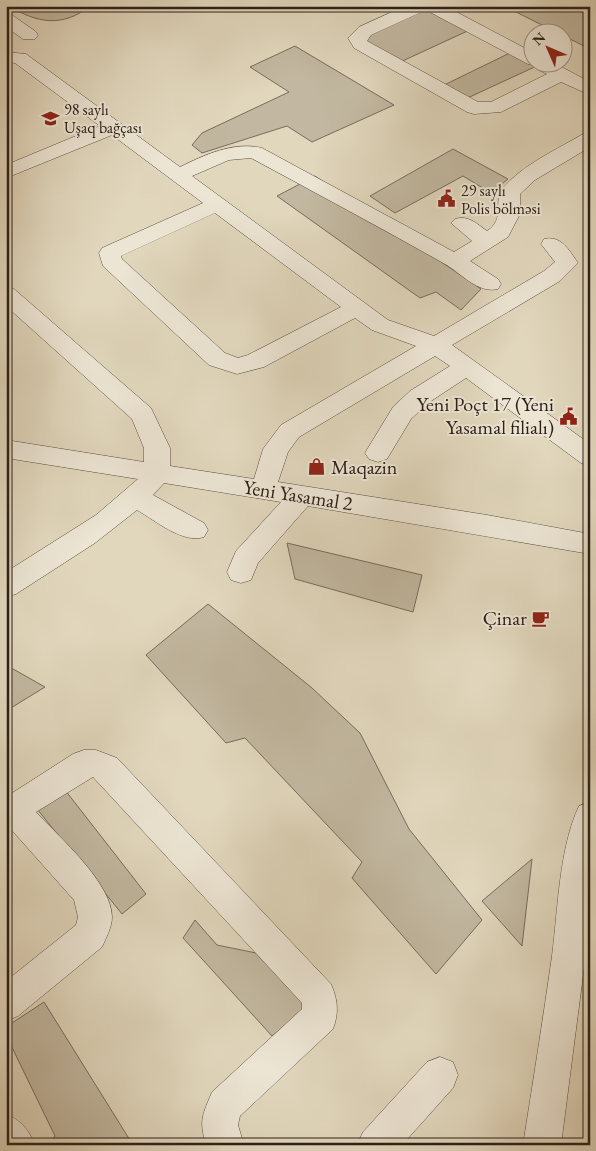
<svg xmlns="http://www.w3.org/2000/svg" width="596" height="1151" viewBox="0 0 596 1151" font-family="'EB Garamond',serif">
<rect width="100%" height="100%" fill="#e1d7bd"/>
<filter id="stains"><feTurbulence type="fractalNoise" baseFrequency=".004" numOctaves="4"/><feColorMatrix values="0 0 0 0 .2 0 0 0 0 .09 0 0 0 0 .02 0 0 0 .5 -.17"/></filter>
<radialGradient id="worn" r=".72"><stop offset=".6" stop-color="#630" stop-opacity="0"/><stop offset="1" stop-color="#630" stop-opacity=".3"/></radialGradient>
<g fill="#c2b8a1" stroke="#776c5c">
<path d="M 9,6 L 90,6 C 62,28 37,23 9,6 Z"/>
<path d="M 420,6 L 474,28 L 396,64 L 360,44 L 365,31 Z"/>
<path d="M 504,6 L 590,6 L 590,49 L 564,36 L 564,32 L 556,32 Z"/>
<path d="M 295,46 L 394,105 L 312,142 L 287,126 L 202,153 L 192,145 L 202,133 L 289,92 L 250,67 Z"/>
<path d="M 516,50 L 534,62 L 541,64 L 461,101 L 438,88 Z"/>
<path d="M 453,149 L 508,179 L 491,193 L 463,176 L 395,213 L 370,196 Z"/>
<path d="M 315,176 L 481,289 L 461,310 L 436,292 L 420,298 L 277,196 Z"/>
<path d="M 287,543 L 422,575 L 413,612 L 295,579 Z"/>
<path d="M 208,604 L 312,688 L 360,733 L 409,829 L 482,920 L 436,974 L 352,878 L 362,862 L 245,738 L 226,743 L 146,655 Z"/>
<path d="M 6,665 L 45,687 L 6,711 Z"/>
<path d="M 65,790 L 146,894 L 122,914 L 37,809 Z"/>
<path d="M 532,859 L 522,946 L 482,901 Z"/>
<path d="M 195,920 L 217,945 L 261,954 L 309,1006 L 272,1036 L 183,938 Z"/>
<path d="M 44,1002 L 133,1145 L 49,1145 L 55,1136 L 6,1035 L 6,1027 Z"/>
</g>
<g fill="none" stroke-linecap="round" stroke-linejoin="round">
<defs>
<g id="minor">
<path d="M 405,6 L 445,6 L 534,53 L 534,62 L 552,62 L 590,82 L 590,95 L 561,82 L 501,112 L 474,114 L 467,112 L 354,48 L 348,38 L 359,27 ZM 426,10 L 528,64 L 537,65 L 539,70 L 547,74 L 491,102 L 478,102 L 367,41 L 371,35 Z"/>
<path d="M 6,14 L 12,15 L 35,31 L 38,35 L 35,39 L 23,39 L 6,27 Z"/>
<path d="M 6,52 L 26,54 L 180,167 C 204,155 234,141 262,148 L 454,252 L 472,241 L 451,223 L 455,219 C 468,215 476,223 487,231 C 506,219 493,201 502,189 C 522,165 556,150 583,134 L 590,132 L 590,147 L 535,180 L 520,194 L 520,214 L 508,237 L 470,261 L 498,279 L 501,284 L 498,289 C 478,294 461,273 445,264 C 381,228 316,193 251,158 L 229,160 L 192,176 L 388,320 L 434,336 L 544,271 L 555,262 L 541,244 L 544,239 C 561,235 569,250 578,263 L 560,281 L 452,345 L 590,444 L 590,466 L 581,463 L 466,378 L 428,403 L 411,419 L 387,459 L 378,462 L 369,459 L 365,453 L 393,407 L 410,391 L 450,366 L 435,356 L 299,437 L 288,452 L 278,482 L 487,515 L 590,534 L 590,554 L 308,506 L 258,563 L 251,580 L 241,583 L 231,580 L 227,572 L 236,551 L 281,502 L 164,483 L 153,495 L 204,523 L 208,530 L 204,537 C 183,544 156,521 137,510 L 95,543 L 16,594 L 6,597 L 6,572 L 96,515 L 138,479 L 6,458 L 6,440 L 144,462 L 144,448 L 132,419 L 6,306 L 6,287 L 14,289 L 151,408 L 170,448 L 170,466 L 254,479 L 263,449 L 281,425 L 416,346 L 372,330 L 355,318 L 264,367 L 237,374 L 209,365 L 103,266 L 99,253 L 102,248 L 203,203 L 112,135 L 6,178 L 6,165 L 100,126 L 15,63 L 6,62 ZM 215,213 L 341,307 L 248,355 L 238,358 L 225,353 L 122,259 L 121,256 Z"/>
<path d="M 84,750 L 96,750 L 117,758 L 331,984 C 338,1000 339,1013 333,1029 L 240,1116 L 238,1125 L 244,1145 L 206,1145 C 199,1120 202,1116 212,1092 L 302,1009 L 302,1003 L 93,777 L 36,812 C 59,837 112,883 112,917 C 112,927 106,938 102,947 L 18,1016 L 6,1021 L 6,981 L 76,925 L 78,917 L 74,900 L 9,827 L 6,828 L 6,797 L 73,754 Z"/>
<path d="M 590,802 L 590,921 L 561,1145 L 523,1145 C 533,1082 543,1019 552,956 C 558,910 559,848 579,806 Z"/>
<path d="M 440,1057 L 453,1062 L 458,1075 L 453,1088 L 402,1145 L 357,1145 L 363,1132 L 427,1062 Z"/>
<path d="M 6,1114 C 22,1121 28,1129 35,1145 L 6,1145 Z"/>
</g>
</defs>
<use href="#minor" stroke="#594e41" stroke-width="1"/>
<use href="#minor" fill="#ece5d4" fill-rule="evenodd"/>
</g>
<defs>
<symbol id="school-bare" viewBox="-9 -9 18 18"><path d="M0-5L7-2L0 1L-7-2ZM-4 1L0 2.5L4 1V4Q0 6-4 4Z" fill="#8f2418" stroke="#ece5d4" stroke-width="2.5" paint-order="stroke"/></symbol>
<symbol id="civic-bare" viewBox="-9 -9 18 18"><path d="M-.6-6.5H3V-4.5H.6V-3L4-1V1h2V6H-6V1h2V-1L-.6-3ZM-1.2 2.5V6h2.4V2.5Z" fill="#8f2418" stroke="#ece5d4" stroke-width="2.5" paint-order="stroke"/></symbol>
<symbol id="shop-bare" viewBox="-9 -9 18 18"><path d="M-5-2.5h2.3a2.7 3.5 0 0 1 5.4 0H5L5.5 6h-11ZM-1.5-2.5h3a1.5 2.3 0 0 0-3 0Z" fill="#8f2418" stroke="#ece5d4" stroke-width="2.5" paint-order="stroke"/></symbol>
<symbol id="cafe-bare" viewBox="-9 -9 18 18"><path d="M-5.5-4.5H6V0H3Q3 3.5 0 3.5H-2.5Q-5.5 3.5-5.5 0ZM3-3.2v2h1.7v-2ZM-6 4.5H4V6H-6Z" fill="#8f2418" stroke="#ece5d4" stroke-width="2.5" paint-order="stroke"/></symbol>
</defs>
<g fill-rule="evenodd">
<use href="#school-bare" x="38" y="106" width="25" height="25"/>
<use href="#civic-bare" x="434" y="186" width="25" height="25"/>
<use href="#civic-bare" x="556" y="404" width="25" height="25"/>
<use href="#shop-bare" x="304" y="454" width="25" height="25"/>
<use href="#cafe-bare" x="528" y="606" width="25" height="25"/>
</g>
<g text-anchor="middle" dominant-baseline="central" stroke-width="4" stroke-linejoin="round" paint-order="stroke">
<g font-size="16" fill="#2c2018" stroke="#ece5d4" text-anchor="start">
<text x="64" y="109">98 saylı<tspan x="64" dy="18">Uşaq bağçası</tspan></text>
<text x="461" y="190">29 saylı<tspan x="461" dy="18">Polis bölməsi</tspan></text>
</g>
<g font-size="20" fill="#2c2018" stroke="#ece5d4" text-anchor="end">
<text x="554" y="404">Yeni Poçt 17 (Yeni<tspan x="554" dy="23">Yasamal filialı)</tspan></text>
<text x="331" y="467" text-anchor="start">Maqazin</text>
<text x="527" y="618">Çinar</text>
</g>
<g font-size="20" fill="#2c2018" stroke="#ece5d4">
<text transform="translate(298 495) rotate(9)">Yeni Yasamal 2</text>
</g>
</g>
<rect width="596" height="1151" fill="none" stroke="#e1d7bd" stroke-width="25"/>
<rect x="8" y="8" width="581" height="1136" fill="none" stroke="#2c2018" stroke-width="2.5"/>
<rect x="12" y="12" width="571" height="1126" fill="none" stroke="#2c2018"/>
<g transform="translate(548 48) rotate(315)"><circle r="24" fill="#ece5d4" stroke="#9f9689"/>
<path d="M0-4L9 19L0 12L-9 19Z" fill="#8f2418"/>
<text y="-8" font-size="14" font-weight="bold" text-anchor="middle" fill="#2c2018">N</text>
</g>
<rect width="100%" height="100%" filter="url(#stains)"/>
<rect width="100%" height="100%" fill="url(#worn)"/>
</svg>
